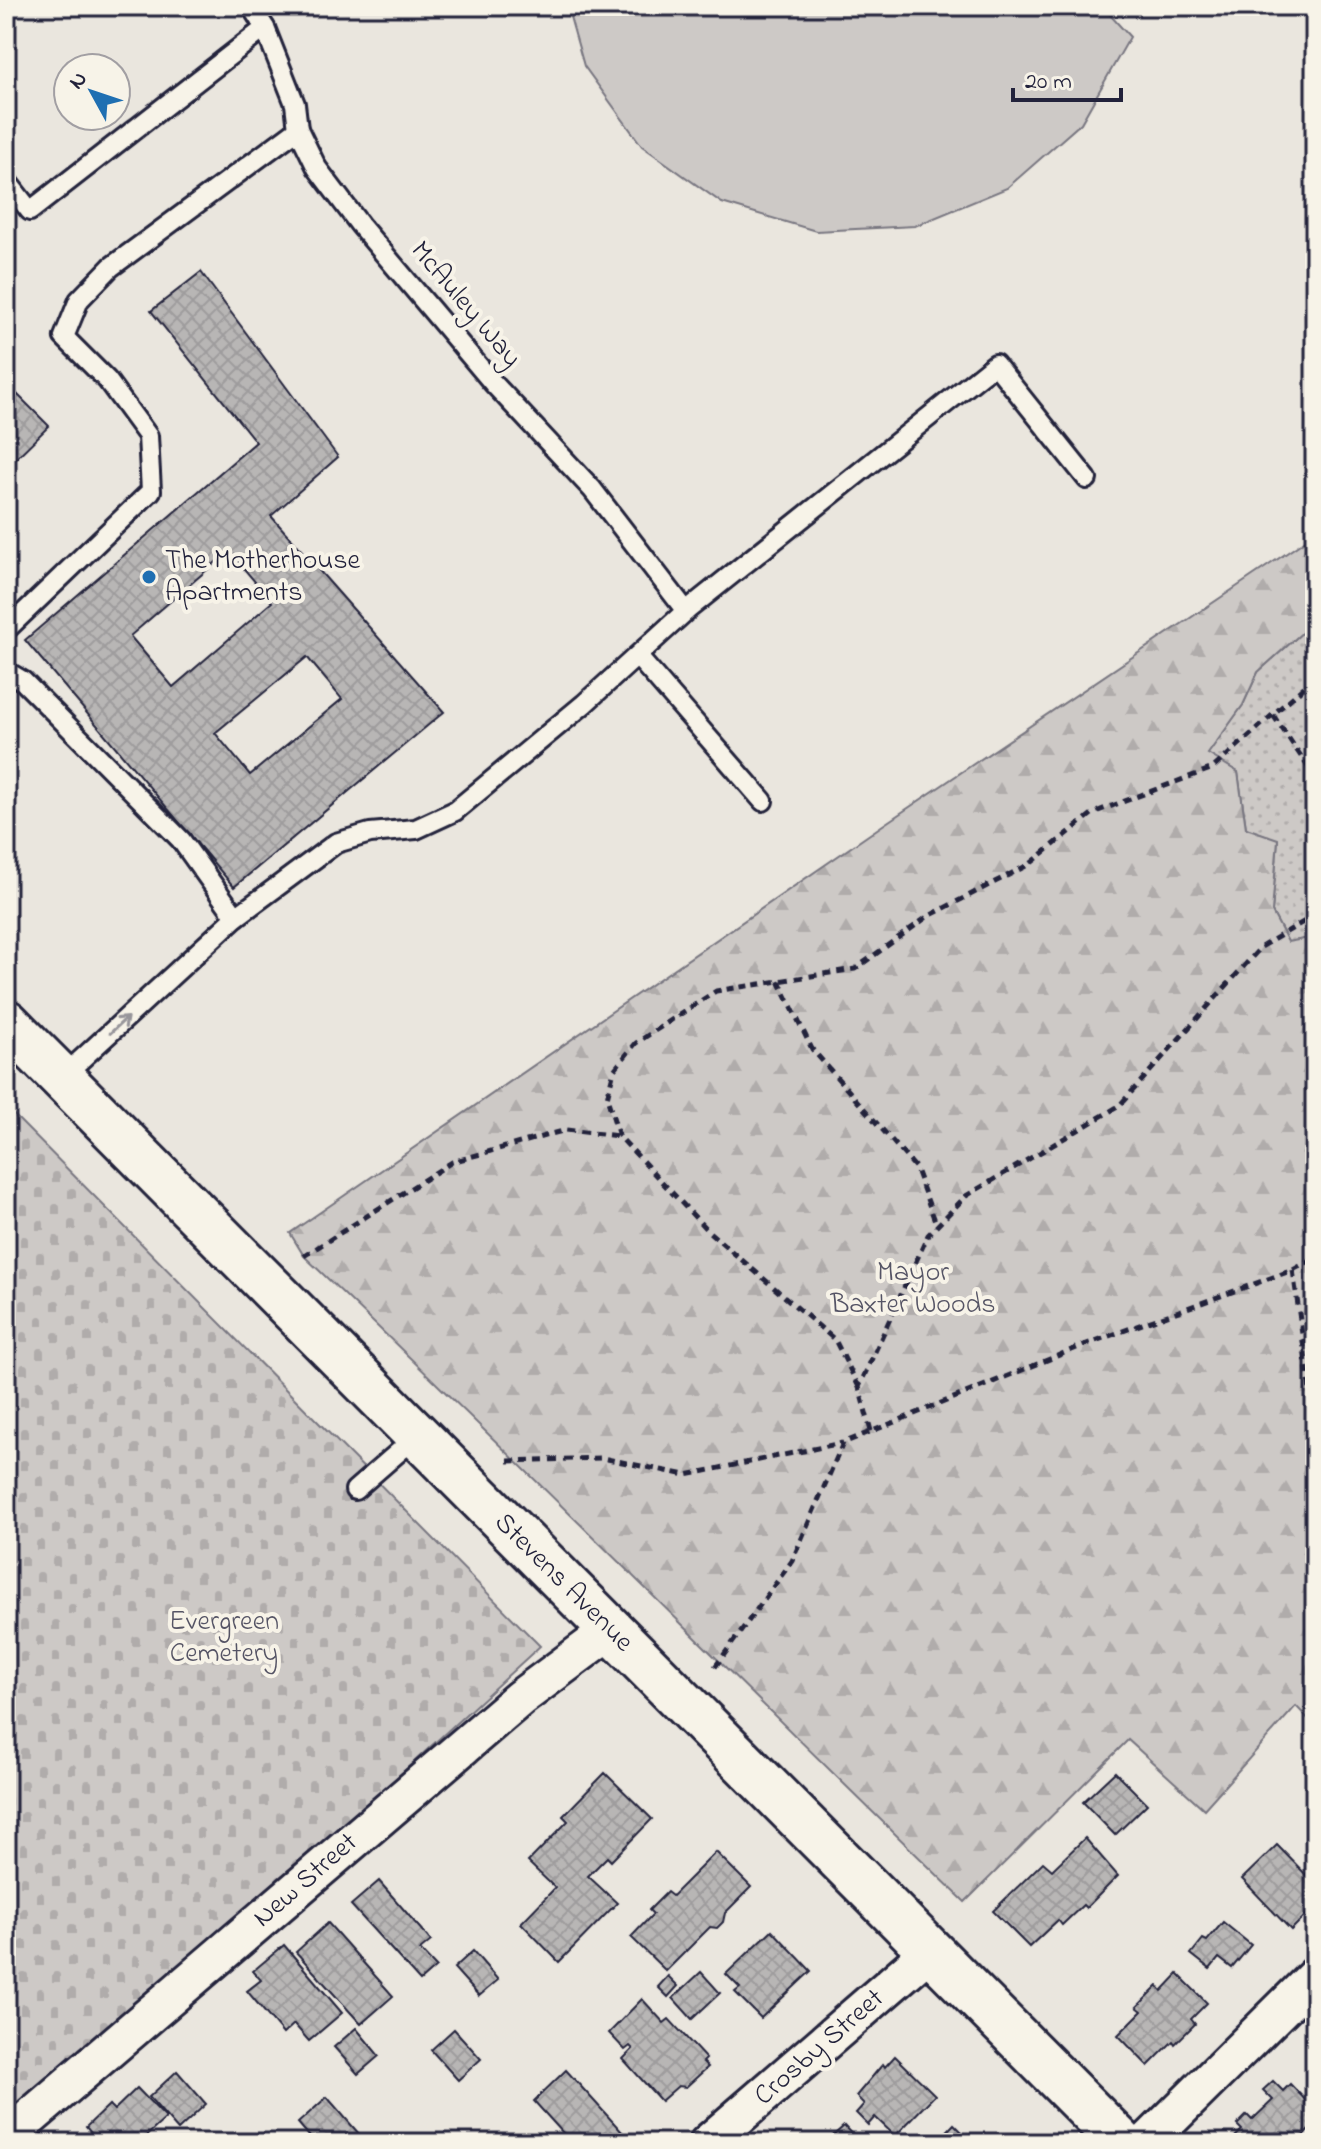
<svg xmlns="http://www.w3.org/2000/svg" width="1321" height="2149" viewBox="0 0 1321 2149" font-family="'Indie Flower',sans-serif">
<defs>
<pattern id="green-dots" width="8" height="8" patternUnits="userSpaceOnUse" patternTransform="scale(2)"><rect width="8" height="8" fill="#cdc9c6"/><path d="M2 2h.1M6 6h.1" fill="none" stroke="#b0acab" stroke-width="1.8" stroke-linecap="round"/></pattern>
<pattern id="forest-firs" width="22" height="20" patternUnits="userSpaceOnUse" patternTransform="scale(2)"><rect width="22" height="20" fill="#cdc9c6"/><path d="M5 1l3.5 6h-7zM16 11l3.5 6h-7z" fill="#b0acab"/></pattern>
<pattern id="cemetery-stones" width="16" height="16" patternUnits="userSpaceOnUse" patternTransform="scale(2)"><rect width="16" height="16" fill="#cdc9c6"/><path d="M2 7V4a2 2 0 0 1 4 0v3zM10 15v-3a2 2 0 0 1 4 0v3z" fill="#b0acab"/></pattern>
<pattern id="building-cross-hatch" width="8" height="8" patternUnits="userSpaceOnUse" patternTransform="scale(2)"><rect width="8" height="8" fill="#b8b6b5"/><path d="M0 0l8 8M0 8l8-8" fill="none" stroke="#9e9c9d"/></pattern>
</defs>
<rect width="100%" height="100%" fill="#eae6de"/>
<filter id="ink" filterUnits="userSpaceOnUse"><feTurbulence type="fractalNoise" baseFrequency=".0125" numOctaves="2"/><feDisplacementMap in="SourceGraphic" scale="16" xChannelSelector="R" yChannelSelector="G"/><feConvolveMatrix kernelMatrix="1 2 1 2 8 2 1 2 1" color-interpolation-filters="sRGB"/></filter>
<g filter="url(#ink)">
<path fill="url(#green-dots)" stroke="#787680" stroke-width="2" d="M 1315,621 L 1315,937 L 1288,942 L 1272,912 L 1278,840 L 1246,828 L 1238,772 L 1207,754 L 1243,705 L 1258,672 Z"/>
<path fill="url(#forest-firs)" stroke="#787680" stroke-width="2" d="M 1315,534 L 1315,621 L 1258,672 L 1243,705 L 1208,754 L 1238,772 L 1246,828 L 1278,839 L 1272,912 L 1288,942 L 1315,937 L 1315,1726 L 1296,1706 L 1204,1809 L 1128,1740 L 965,1902 C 744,1688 527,1468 304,1256 L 290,1233 L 883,825 Z"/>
<path fill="url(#cemetery-stones)" stroke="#787680" stroke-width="2" d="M 6,1107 L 540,1646 L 6,2137 Z"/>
<path fill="#cdc9c6" stroke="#787680" stroke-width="2" d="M 567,6 L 1102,6 L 1130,37 L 1081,123 L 1007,188 L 915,226 L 816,231 L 722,203 L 642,146 L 584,66 Z"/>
<g fill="url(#building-cross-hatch)" stroke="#22223b" stroke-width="2" fill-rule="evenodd">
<path d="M 201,272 L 338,457 L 271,516 L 444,712 L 234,887 L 25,640 L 256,442 L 151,311 ZM 229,551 L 272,602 L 173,687 L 130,636 ZM 307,657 L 342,699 L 250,775 L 215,733 Z"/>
<path d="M 6,366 L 14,374 L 6,382 Z"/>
<path d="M 6,383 L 49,426 L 6,468 Z"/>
<path d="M 1115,1772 L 1147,1804 L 1115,1835 L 1083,1802 Z"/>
<path d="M 605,1773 L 652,1819 L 611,1861 L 607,1857 L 588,1876 L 617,1903 L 559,1962 L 521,1923 L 555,1888 L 528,1862 L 568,1821 L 563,1816 Z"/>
<path d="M 1085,1838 L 1118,1876 L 1086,1908 L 1083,1905 L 1062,1925 L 1058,1920 L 1029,1947 L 993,1911 L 1043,1862 L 1052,1870 Z"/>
<path d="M 1277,1845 L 1315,1884 L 1315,1906 L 1291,1930 L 1242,1879 Z"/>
<path d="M 716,1852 L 751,1887 L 725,1913 L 723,1922 L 717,1928 L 710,1927 L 666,1971 L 631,1937 L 653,1914 L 649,1910 L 667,1892 L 672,1896 Z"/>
<path d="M 379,1881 L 431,1941 L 420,1950 L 436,1967 L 420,1981 L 351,1905 Z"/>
<path d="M 1223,1922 L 1251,1945 L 1232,1968 L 1219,1958 L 1210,1969 L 1191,1954 L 1203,1939 L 1207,1941 Z"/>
<path d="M 328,1923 L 393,1996 L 361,2024 L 296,1952 Z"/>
<path d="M 772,1930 L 811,1971 L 761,2018 L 735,1992 L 740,1988 L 726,1974 Z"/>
<path d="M 284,1945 L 342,2013 L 309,2041 L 294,2024 L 283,2034 L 247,1991 L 261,1980 L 253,1971 Z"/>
<path d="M 473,1951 L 498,1980 L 479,1996 L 454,1968 Z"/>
<path d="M 701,1972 L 720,1993 L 692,2019 L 673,1998 Z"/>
<path d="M 1178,1974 L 1207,2003 L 1191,2019 L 1195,2024 L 1175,2044 L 1173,2041 L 1148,2066 L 1118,2035 L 1142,2011 L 1137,2007 L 1158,1986 L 1162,1991 Z"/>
<path d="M 668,1976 L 678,1986 L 668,1997 L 658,1987 Z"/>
<path d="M 642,1999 L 664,2023 L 669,2019 L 706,2059 L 703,2062 L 708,2067 L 686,2087 L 678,2086 L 661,2101 L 623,2059 L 633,2049 L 630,2046 L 625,2050 L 609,2033 Z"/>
<path d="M 356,2028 L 379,2056 L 358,2074 L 334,2047 Z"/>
<path d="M 454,2029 L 481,2059 L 458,2080 L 431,2050 Z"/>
<path d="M 895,2056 L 935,2095 L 895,2136 L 875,2117 L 868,2125 L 856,2113 L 864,2104 L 856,2096 L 883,2064 L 885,2067 Z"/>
<path d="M 566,2070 L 623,2133 L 613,2143 L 572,2143 L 534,2101 Z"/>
<path d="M 177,2071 L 206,2104 L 178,2130 L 149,2097 Z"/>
<path d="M 1273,2081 L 1283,2091 L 1290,2084 L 1315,2110 L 1315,2124 L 1296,2143 L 1239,2143 L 1234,2138 L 1242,2130 L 1237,2125 L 1247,2115 L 1252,2120 L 1273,2100 L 1263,2090 Z"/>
<path d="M 137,2088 L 166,2118 L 143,2139 L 146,2142 L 81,2143 L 91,2133 L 86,2127 L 109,2105 L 114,2110 Z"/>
<path d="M 327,2097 L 367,2143 L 315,2143 L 298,2123 Z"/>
<path d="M 954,2124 L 973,2143 L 936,2143 Z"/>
<path d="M 844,2126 L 860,2143 L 825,2143 Z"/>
</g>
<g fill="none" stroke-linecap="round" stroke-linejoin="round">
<defs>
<g id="lane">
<path d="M 251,6 L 265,28 L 295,104 L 298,129 L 317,168 L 360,225 L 493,383 L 592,489 L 686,611"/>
<path d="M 6,180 L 30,211 L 265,28"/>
<path d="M 6,630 L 151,491 L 148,436 L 107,380 L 64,337 L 79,300 L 111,267 L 298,129"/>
<path d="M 638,657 L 763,801"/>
<path d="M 6,671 L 23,681 L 181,840 L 236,917"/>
<path d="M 61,1078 L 236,917 L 336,843 L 370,833 L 416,829 L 455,811 L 584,704 L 686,611 L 995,364 L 1087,479"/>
<path d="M 355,1490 L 417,1436"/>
</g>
<g id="street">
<path d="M 6,2138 L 520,1698 L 610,1631"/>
<path d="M 708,2143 L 930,1951"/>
<path d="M 1146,2143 L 1315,1976"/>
</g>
<path id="secondary" d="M 6,1022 L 1122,2143"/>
</defs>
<use href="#lane" stroke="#22223b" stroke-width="24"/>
<use href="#street" stroke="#22223b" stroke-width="42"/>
<use href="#secondary" stroke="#22223b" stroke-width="50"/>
<g stroke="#22223b" stroke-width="5" stroke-dasharray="8 6" stroke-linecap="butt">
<path d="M 1273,715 L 1315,777"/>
<path d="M 779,981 L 812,1049 L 915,1167 L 937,1226"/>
<path d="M 304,1256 L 452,1162 L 566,1130 L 619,1136"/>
<path d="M 1293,1270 L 1315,1427"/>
<path d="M 859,1387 L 835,1340 L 707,1230 L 619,1136 L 607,1098 L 614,1070 L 636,1043 L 716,991 L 855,969 L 927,917 L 1030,864 L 1093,813 L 1213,768 L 1315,677"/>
<path d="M 871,1431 L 859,1387 L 928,1235 L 966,1196 L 1119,1106 L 1261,947 L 1315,915"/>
<path d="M 508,1461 L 602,1458 L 686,1475 L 842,1443"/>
<path d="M 715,1667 L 792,1561 L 843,1443 L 1084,1345 L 1293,1270 L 1315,1258"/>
</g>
<use href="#lane" stroke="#f7f3e8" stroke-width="18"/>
<use href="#street" stroke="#f7f3e8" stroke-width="36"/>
<use href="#secondary" stroke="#f7f3e8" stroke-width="44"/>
</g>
<defs><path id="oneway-shaft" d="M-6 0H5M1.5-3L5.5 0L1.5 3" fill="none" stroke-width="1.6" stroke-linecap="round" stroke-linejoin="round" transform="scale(2)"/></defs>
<use stroke="#97959a" href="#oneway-shaft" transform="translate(119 1025) rotate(-43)"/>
</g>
<circle fill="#1f6fb2" stroke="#f7f3e8" stroke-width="3" cx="149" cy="577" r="8"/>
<g text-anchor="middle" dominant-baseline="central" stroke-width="8" stroke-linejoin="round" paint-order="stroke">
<g font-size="28" fill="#22223b" stroke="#f7f3e8">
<text transform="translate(465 305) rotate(50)">McAuley Way</text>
<text transform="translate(563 1583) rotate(45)">Stevens Avenue</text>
<text transform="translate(306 1881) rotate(-41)">New Street</text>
<text transform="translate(820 2048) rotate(-41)">Crosby Street</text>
</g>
<g font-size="28" fill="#22223b" stroke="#f7f3e8" text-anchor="start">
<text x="165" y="561">The Motherhouse<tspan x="165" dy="32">Apartments</tspan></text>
</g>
<g font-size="28" fill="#555465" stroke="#f7f3e8">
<text x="913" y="1273">Mayor<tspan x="913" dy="32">Baxter Woods</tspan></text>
<text x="224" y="1622">Evergreen<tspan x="224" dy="32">Cemetery</tspan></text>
</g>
</g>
<rect width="1321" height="2149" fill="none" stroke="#f7f3e8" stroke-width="32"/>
<rect x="16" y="16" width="1289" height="2117" fill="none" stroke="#22223b" stroke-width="3" filter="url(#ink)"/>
<g transform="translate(92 92) rotate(310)"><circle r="38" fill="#f7f3e8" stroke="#a29fa3" stroke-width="2"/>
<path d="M0-6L14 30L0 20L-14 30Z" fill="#1f6fb2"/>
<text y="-12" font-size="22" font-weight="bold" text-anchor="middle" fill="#22223b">N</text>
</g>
<path d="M1013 88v12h108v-12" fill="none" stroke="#22223b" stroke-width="4"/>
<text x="1025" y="88" font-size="24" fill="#22223b" stroke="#f7f3e8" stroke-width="6" paint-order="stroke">20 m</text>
</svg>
